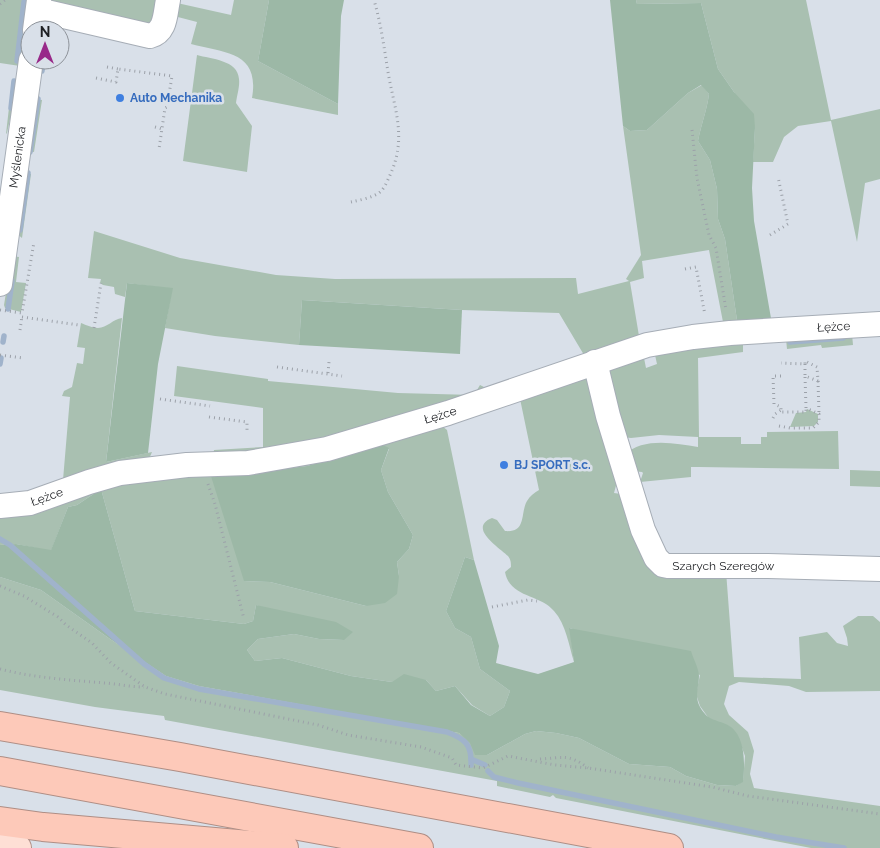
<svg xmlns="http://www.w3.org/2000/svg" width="880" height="848" viewBox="0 0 880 848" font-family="Raleway,sans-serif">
<rect width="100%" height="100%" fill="#d9e0e9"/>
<g fill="#a9c0b1" fill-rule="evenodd">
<path d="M 0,0 L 30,0 L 20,66 L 0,63 Z"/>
<path d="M 46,0 L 162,0 L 158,18 L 146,26 Z"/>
<path d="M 234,0 L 269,0 L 258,61 L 338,104 L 338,115 L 252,98 C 260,52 226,53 191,44 L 197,22 L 174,16 L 177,3 L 231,15 Z"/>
<path d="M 636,0 L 806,0 L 831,120 L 880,109 L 880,179 L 865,183 L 857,242 L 831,121 L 798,126 L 784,137 L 773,162 L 753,162 L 755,128 L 734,92 L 718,69 L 701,3 L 637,4 Z"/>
<path d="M 197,55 C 211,59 238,60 239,79 C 240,86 237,95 236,103 L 252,126 L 247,172 L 183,161 Z"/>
<path d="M 12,81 L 19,81 L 15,114 L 10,119 L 7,133 L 6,134 Z"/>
<path d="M 702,85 L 709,94 C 707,110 701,125 698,141 L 710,160 L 717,189 L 718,219 L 725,239 L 738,327 L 723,322 L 709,250 L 642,261 L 644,278 L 630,282 L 640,342 L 587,360 L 559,313 L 462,310 L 302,300 L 299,345 L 215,336 L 165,328 L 172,289 L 127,283 L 125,297 L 115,294 L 114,287 L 103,285 L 100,283 L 101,279 L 88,278 L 94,231 L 180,258 L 276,275 L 335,279 L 576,278 L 578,294 L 629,281 L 626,279 L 641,255 L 623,126 L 630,131 L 647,130 L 688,93 Z"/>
<path d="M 34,99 L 42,100 L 34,152 L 27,151 Z"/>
<path d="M 25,173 L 31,174 L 22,238 L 16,233 Z"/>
<path d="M 12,256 L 19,257 L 16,282 L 26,283 L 21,312 L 5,308 L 4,305 Z"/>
<path d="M 122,318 L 106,462 L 152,452 L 149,459 L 63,480 L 70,397 L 62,396 L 64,391 L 72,387 L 77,363 L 83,364 L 85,348 L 77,347 L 81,323 C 86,325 93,328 98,328 C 107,328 113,319 122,318 Z"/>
<path d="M 852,334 L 853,345 L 822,348 L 821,345 L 787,349 L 786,339 Z"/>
<path d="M 743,339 L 743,352 L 698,358 L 699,437 L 741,437 L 741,444 L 761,444 L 761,437 L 767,437 L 767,432 L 838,431 L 839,469 L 699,467 L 691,467 L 691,477 L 640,482 L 643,473 L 642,472 L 632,471 L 624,455 C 643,437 674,443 698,447 L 698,437 L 659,435 L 631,438 L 623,437 L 605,371 L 644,358 L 646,368 L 657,364 L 655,355 Z"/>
<path d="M 177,366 L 268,379 L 268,381 L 398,393 L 474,395 L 480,385 L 490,390 L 488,394 L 477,397 L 334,442 L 279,453 L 276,446 L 266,447 L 263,455 L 215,459 L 211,457 L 213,456 L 214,450 L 263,447 L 263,408 L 174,396 Z"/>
<path d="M 571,377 L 587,378 L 618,478 L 614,493 L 628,495 L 650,559 L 726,571 L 734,677 L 801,679 L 799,637 L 827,632 L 837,643 L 848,646 L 847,638 L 843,626 L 858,616 L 873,616 L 880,622 L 880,691 L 806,692 L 789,686 L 739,682 L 729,686 L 724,704 L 729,715 L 748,732 L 754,751 L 750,774 L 754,788 L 880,806 L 880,848 L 811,848 L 556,798 L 553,795 L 550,797 L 497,786 L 497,781 L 165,720 L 164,716 L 95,707 L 0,690 L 0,577 L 41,590 L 110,639 L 166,676 L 199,686 L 459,733 L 487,755 L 525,734 L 536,731 L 556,733 L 579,738 L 629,764 L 670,767 L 686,776 L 717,785 L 736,786 L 743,781 L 745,756 L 738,737 L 729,726 L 710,720 L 700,706 L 696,694 L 700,675 L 570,628 L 574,662 C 569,646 566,624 554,611 C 540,594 510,598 505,572 L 511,567 C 511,563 511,560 508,556 C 500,548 467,528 492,518 L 497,520 L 505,531 C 527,533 520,513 527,501 C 530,496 534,493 539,490 L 519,394 Z"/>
<path d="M 807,409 L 818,414 L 818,422 L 814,426 L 790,427 L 796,413 L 806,412 Z"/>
<path d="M 442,426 L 447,430 L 474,560 L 465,557 L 446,611 L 455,628 L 471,637 L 480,669 L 510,691 L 504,707 L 490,716 L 472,705 L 455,686 L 436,691 L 426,680 L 392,682 L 351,676 L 282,658 L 255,661 L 247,650 L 258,639 L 294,634 L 319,639 L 344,640 L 256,605 L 253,621 L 244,624 L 135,611 L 101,489 L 77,505 L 68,507 L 51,551 L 16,544 L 0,545 L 0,512 L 77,492 ZM 380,444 L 389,449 L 381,470 L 388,492 L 413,535 L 409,549 L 397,562 L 399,576 L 366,606 L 270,582 L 244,581 L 273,470 L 307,466 Z"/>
<path d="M 850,470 L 880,471 L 880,487 L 850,486 Z"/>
</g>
<g fill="#9cb8a6">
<path d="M 269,0 L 344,0 L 341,16 L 338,104 L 258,61 Z"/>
<path d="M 610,0 L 636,0 L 637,4 L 701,3 L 718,69 L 734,92 L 754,114 L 755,128 L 752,188 L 754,221 L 772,324 L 738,327 L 725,239 L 718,219 L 717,189 L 710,160 L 698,141 C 701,125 707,110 709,94 L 701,85 L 688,93 L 647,130 L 630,131 L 623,126 Z"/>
<path d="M 127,283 L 173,288 L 158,364 L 148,453 L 106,462 Z"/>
<path d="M 302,300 L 462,310 L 460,354 L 299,345 Z"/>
<path d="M 381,444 L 389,448 L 381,470 L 388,492 L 413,535 L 409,549 L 397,562 L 399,576 L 397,594 L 385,603 L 366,606 L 270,582 L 244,581 L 210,473 L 273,470 L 307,466 Z"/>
<path d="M 101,489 L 135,611 L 244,624 L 253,621 L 256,605 L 336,622 L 353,632 L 344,640 L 319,639 L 294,634 L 258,639 L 247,650 L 255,661 L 282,658 L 351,676 L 392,682 L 404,674 L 426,680 L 436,691 L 455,686 L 471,705 L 490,716 L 504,707 L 510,691 L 480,669 L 471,637 L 455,628 L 446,611 L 465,557 L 474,560 L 499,646 L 496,663 L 538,674 L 574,662 L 569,628 L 691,651 C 693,658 699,669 699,676 C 699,687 694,696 700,707 C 708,721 715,719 728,725 C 746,735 745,765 743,782 L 736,786 L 717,785 L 686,776 L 670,767 L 629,764 L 579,738 L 556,733 L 536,731 L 525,734 L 487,755 L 475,755 L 470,743 L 459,733 L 199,686 L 166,676 L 110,639 L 41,590 L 0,577 L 0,545 L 16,544 L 51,550 L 68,507 L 77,505 Z"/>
</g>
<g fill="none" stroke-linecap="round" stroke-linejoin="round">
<g stroke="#a0b3cb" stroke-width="5.5">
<path d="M 17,61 L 24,2"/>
<path d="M 42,71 L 43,60"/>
<path d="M 11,108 L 14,81"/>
<path d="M 30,152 L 38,99"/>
<path d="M 20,230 L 28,173"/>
<path d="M 8,309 L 12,281"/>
<path d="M 3,342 L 4,336"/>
<path d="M 790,342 L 843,338"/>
<path d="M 0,364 L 1,358"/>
<path d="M 0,539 L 10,545 L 144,664 L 164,678 L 199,689 L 447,732 C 465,739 472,744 471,765"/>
<path d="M 471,759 L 485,765"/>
<path d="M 488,771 L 494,777 L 518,783 L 776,837 L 844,848"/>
</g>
<defs>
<g id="minor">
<path d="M 38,10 L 150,36 C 166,32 165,14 168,0"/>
<path d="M 35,30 L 39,0"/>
<path id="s1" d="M 0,284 L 31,60"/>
<path id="s2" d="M 595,362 L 608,416 L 643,530 L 656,558 L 663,565 L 668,566 L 768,566 L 880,569"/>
<path id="s3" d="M 0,506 L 30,503 L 89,482 L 120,473 L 187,465 L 248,463 L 327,449 L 448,413 L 647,345 L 693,337 L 730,333 L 880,324"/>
</g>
<path id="major" d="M 0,843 L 17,848"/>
<g id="highway">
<path d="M 0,726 L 180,757 L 669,848"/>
<path d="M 0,771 L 419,848"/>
<path d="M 0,821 L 43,827 L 284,848"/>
</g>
</defs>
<use href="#minor" stroke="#a6adb6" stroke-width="26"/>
<use href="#major" stroke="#af8e85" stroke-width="30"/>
<use href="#highway" stroke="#af8e85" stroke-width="30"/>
<g stroke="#9ca1a9" stroke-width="3" stroke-dasharray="1 4" stroke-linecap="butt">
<path d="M 0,4 L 5,0"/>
<path d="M 107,67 L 118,69"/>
<path d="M 96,78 L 116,82 L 118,69 L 172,76 L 167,107 L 165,108 L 159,149"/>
<path d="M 155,127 L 162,129"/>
<path d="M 692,130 L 697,178 L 709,235 L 716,248 L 726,310"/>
<path d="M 351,202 C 360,200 372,198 380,192 C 385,188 388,179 391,173 C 407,136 394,108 388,72 C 384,47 381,24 374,0"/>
<path d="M 770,235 L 788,224 L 778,177"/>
<path d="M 685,269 L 696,267 L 705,315"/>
<path d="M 0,310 L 22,313 L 34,242"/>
<path d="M 22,317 L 79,325"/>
<path d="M 94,328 L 101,283"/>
<path d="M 20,330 L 22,316"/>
<path d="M 0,355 L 23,358"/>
<path d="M 805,364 L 805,376"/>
<path d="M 277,367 L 342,376"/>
<path d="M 328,373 L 329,362"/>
<path d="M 781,376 L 773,376 L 774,404 L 781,407 L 781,412 L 806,412 L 806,408"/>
<path d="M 818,381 L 819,414"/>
<path d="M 160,399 L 210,406"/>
<path d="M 209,417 L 247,422 L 247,432"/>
<path d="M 773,418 L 775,414 L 781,410"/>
<path d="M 779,426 L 790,428 L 813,428 L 819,422 L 819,414 L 806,408 L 805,376 L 818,381 L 817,367 L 805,361 L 805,364 L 781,363"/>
<path d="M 208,484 L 215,504 L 244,619"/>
<path d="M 0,586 L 24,596 L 58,617 L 66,625 L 92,643 L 111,663 L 145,687 L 165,694 L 318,725 L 348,735 L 421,747 L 452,758 L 456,765 L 483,768 L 508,756 L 555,765 L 588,768 L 712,787 L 748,796 L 880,814"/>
<path d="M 492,607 L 528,600 L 537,601"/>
<path d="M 0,669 C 35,678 70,680 105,683 C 118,684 131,687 144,687"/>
<path d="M 540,759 C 562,758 568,753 588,768"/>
</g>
<use href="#minor" stroke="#fff" stroke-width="24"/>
<use href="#major" stroke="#fedfd5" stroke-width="28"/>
<use href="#highway" stroke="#fdc9b9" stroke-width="28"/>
</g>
<g fill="#3f7fe0" stroke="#d9e0e9" stroke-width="2">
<circle cx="120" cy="98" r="5"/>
<circle cx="504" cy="465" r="5"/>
</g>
<g text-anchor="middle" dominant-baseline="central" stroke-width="5" stroke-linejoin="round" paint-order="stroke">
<g font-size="12" font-weight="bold" fill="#366cbe" stroke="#d9e0e9" text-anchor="start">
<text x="130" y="98">Auto Mechanika</text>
<text x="514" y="465">BJ SPORT s.c.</text>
</g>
<g font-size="12" fill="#1e2024" stroke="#d9e0e9">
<text stroke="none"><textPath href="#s1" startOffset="128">Myślenicka</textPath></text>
<text stroke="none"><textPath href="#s3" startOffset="858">Łężce</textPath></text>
<text stroke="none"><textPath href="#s3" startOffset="452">Łężce</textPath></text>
<text stroke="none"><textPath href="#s3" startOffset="48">Łężce</textPath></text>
<text stroke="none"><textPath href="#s2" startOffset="276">Szarych Szeregów</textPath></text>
</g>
</g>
<g transform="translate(45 45)"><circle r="24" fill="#d9e0e9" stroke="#8e939a"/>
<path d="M0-4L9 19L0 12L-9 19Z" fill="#982989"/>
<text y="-8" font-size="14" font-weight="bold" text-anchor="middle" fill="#1e2024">N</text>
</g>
</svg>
